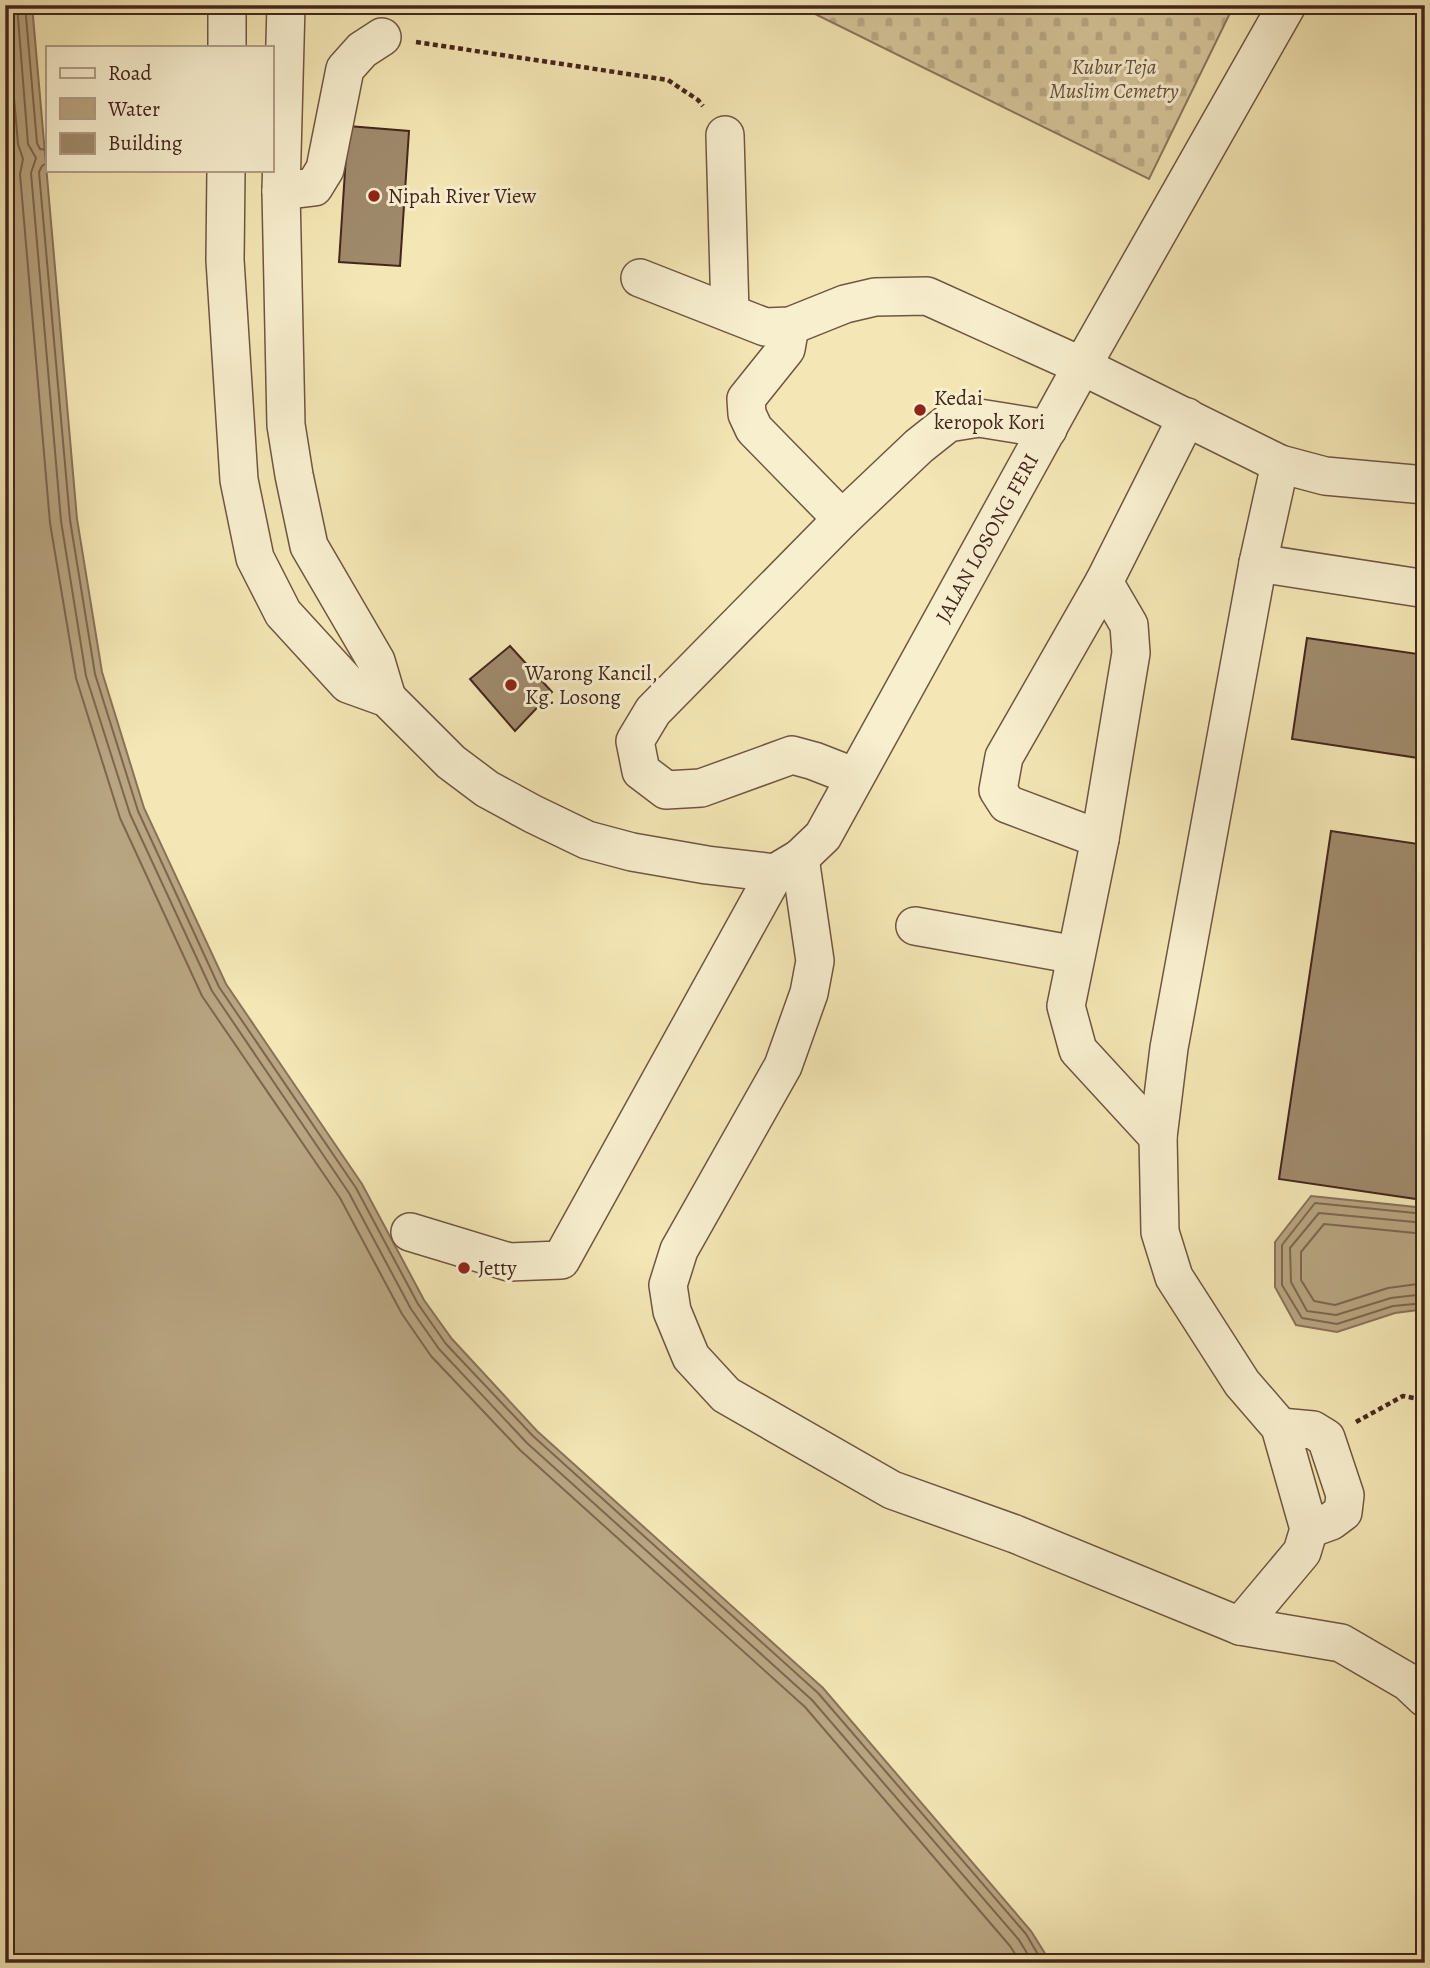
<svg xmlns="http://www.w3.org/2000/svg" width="1430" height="1968" viewBox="0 0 1430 1968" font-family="Alegreya,serif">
<defs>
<pattern id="cemetery-stones" width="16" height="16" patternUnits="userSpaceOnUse" patternTransform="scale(1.75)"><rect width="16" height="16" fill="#d6c69b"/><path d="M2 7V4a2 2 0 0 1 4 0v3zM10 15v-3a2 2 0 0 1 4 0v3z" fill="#b9aa85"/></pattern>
</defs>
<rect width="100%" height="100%" fill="#f4e7b5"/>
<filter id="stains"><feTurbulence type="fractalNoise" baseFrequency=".00286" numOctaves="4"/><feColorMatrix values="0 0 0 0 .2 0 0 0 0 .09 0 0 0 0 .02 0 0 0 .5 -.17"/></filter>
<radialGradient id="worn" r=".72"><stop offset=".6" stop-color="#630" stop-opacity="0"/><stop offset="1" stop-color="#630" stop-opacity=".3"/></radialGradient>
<path fill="url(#cemetery-stones)" stroke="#8c765c" stroke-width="2" d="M 807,5 L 1234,5 L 1149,179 L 805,9 Z"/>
<g fill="#b8a581" stroke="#897259" stroke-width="2">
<path d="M 5,5 L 32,5 L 77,519 L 102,672 L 144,808 L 226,984 L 362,1184 L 424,1300 L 452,1339 L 537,1431 L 823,1688 L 1031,1931 L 1051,1963 L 5,1963 Z"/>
<path d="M 1311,1196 L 1425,1208 L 1425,1309 L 1395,1313 L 1337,1332 L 1296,1325 L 1275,1287 L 1275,1242 Z"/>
</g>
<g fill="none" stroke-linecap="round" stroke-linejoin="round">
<g stroke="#7e664e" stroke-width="2">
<path d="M 6,5 L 18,144 L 23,159 L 20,174 L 50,523 L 76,678 L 120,818 L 202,996 L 340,1198 L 402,1314 L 431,1356 L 520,1450 L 805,1707 L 1010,1946 L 1021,1963"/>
<path d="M 17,5 L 28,144 L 36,158 L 31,173 L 61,521 L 86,676 L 130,814 L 212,991 L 349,1193 L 411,1309 L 439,1349 L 527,1443 L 812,1700 L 1019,1940 L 1033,1963"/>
<path d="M 25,5 L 37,143 L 40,149 L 47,150"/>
<path d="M 47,163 L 42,166 L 39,172 L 70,520 L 95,674 L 138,811 L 219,987 L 356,1188 L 418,1304 L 446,1344 L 533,1436 L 818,1693 L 1026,1934 L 1043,1963"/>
<path d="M 1425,1214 L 1315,1203 L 1282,1245 L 1282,1285 L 1302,1318 L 1337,1324 L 1393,1306 L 1425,1303"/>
<path d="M 1425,1223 L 1319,1213 L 1290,1248 L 1291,1282 L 1307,1311 L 1336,1315 L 1391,1298 L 1425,1294"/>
<path d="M 1425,1234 L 1324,1224 L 1301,1252 L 1301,1280 L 1314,1301 L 1335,1305 L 1388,1288 L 1425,1283"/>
</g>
</g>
<g fill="#9f8a6c" stroke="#43261c" stroke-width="2">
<path d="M 348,126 L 409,131 L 400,266 L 339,262 Z"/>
<path d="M 1307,638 L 1425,655 L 1425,759 L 1292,739 Z"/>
<path d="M 510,646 L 552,692 L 515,731 L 470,679 Z"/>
<path d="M 1331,831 L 1425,845 L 1423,1200 L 1279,1179 Z"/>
</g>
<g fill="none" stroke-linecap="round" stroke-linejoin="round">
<defs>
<g id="minor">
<path d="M 286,5 L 281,191 L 286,425 L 294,475 L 309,546 L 376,661 L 387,698"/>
<path d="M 227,47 L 227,5"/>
<path d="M 725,135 L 730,313"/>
<path d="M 226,170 L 225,260 L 239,480 L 255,558 L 283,613 L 348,684 L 387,698 L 451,762 L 487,789 L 533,814 L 587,840 L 632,852 L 707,865 L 775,873"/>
<path d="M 281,191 L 314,187 L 325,169 L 345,69 L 362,50 L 382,37"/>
<path d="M 640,278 L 765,327 L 790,326 L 845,304 L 875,297 L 927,296 L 1082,366 L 1280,464 L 1325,476 L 1425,485"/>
<path d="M 790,326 L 786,349 L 746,399 L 747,414 L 754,429 L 842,519"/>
<path d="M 1258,563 L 1420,588"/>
<path d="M 855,777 L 814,761 L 792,755 L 701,788 L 666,790 L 641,771 L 635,741 L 653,711 L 842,519 L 919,446 L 948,423 L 979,418 L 1048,429"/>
<path d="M 1100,839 L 1007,804 L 998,790 L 1004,757 L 1104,582"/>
<path d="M 800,858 L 815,961 L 809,993 L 783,1066 L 679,1250 L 668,1285 L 672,1311 L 691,1357 L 726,1395 L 892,1490 L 1015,1534 L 1240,1626 L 1341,1643 L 1408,1682 L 1425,1698"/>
<path d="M 915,926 L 1076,955"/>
<path d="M 1158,1137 L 1078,1050 L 1066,1006 L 1100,839 L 1131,653 L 1129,625 L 1104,582 L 1187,417"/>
<path d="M 410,1232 L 509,1262 L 561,1260 L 775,873 L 800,858 L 823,836 L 1082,366 L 1287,5"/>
<path d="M 1280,1427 L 1313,1430 L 1326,1438 L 1345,1495 L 1343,1512 L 1331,1521 L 1309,1529"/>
<path d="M 1240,1626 L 1302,1552 L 1309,1529 L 1280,1427 L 1242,1383 L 1174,1277 L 1160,1232 L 1158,1137 L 1169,1048 L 1258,563 L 1280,464"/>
</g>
</defs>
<use href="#minor" stroke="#6f5642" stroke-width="40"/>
<g stroke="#43261c" stroke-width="4.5" stroke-dasharray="5 3.5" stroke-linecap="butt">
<path d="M 416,42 L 668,80 L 698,100 L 703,106"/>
<path d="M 1356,1422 L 1403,1396 L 1425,1400"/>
</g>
<use href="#minor" stroke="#f8efcf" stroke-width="37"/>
</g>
<g fill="#8f2418" stroke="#f8efcf" stroke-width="2.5">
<circle cx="374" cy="196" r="7"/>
<circle cx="920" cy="410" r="7"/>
<circle cx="511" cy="685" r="7"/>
<circle cx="464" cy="1268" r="7"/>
</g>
<g text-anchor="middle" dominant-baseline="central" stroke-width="6" stroke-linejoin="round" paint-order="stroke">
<g font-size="21" font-style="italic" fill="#684e3c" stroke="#f8efcf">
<text x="1114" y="67">Kubur Teja<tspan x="1114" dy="24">Muslim Cemetry</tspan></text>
</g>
<g font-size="21" fill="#43261c" stroke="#f8efcf" text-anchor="start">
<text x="388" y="196">Nipah River View</text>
<text x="934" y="398">Kedai<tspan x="934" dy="24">keropok Kori</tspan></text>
<text x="525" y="673">Warong Kancil,<tspan x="525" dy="24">Kg. Losong</tspan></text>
<text x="478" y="1268">Jetty</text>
</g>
<g font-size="21" fill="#43261c" stroke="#f8efcf">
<text transform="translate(987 538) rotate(-61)">JALAN LOSONG FERI</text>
</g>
</g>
<rect width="1430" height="1968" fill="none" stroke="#f4e7b5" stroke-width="28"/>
<rect x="7" y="7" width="1416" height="1954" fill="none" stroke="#43261c" stroke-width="3.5"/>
<rect x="14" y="14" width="1402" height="1940" fill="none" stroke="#43261c" stroke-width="2"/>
<rect x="46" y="46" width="228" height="126" fill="#f8efcf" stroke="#b09f87" stroke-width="2"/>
<rect x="60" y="68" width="35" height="10" fill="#f8efcf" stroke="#b09f87" stroke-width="2"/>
<text x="108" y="80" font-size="21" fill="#43261c">Road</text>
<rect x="60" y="98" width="35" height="21" fill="#b8a581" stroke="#b09f87" stroke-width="2"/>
<text x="108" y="116" font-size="21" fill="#43261c">Water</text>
<rect x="60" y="133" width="35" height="21" fill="#9f8a6c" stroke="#b09f87" stroke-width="2"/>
<text x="108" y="150" font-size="21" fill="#43261c">Building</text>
<rect width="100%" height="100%" filter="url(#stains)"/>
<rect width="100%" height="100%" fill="url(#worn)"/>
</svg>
